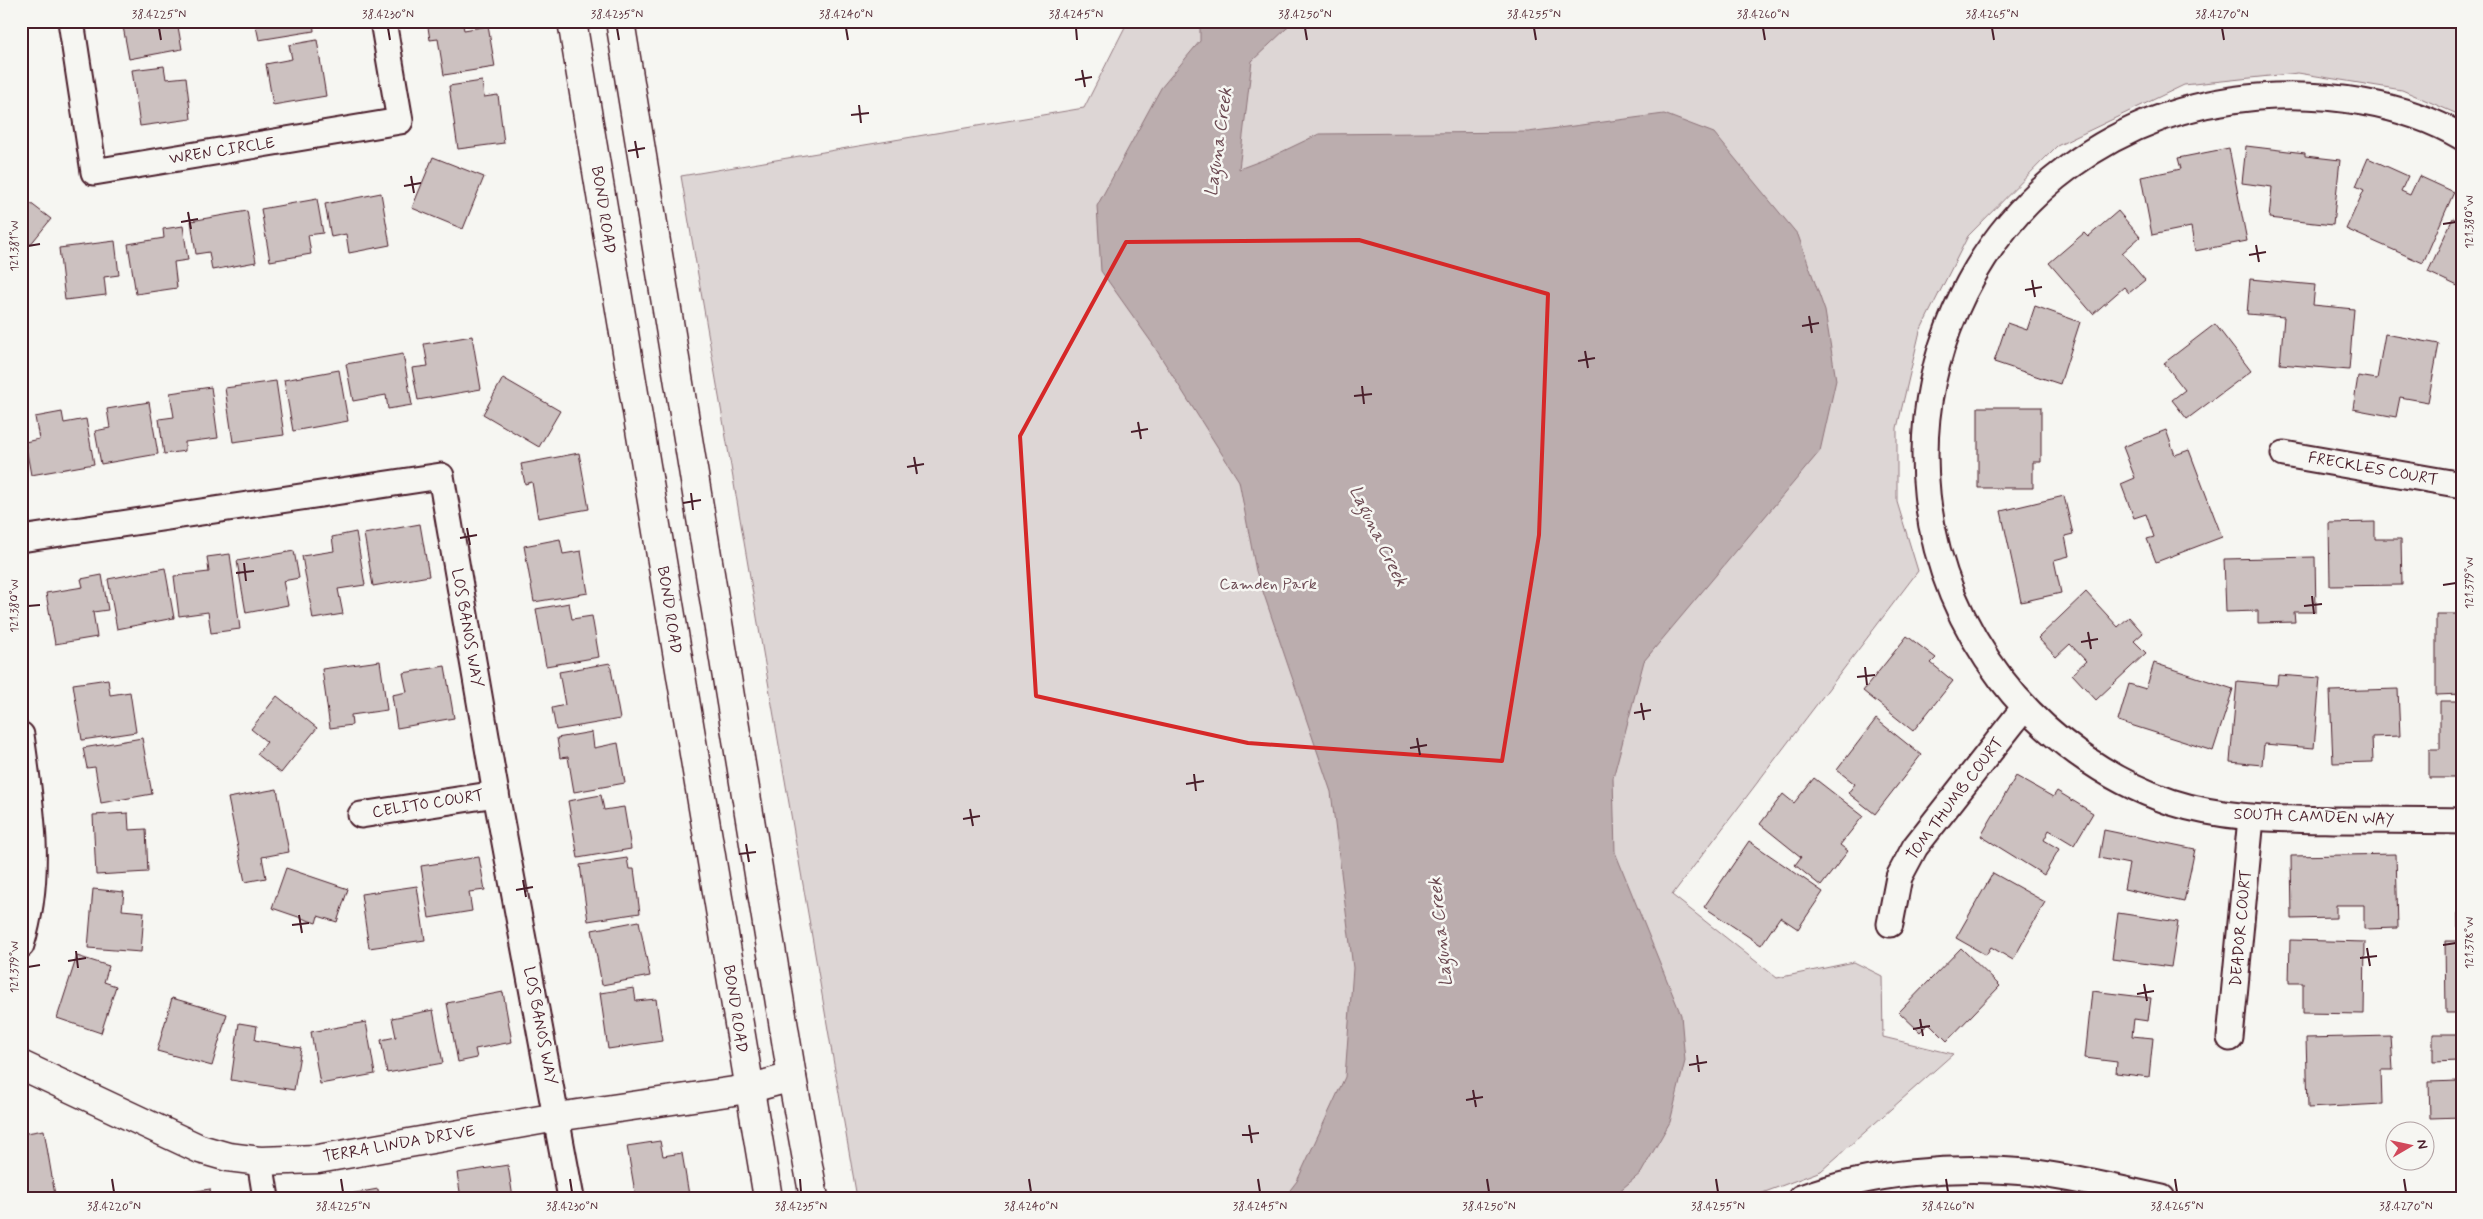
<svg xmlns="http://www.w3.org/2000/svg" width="2483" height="1219" viewBox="0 0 2483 1219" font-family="Mynerve,sans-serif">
<rect width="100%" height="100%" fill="#f6f6f2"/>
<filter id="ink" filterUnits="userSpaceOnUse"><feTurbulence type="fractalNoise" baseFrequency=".02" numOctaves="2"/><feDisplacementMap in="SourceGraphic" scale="10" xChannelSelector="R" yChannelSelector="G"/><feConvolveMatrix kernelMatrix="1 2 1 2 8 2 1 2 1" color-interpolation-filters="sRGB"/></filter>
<g filter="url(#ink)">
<path fill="#ddd6d5" stroke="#947a80" d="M 1128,21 L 2462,21 L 2462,116 L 2402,90 L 2298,73 L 2184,85 L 2057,146 L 1968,236 L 1920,331 L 1897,428 L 1897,502 L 1918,571 L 1672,895 L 1777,978 L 1854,962 L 1882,976 L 1883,1037 L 1953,1054 L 1821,1171 L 1749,1198 L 857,1198 L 681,176 L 1084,108 Z"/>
<path fill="#bbadae" stroke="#8e747a" d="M 1200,21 L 1286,21 L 1287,28 L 1252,61 L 1239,169 L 1271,157 L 1319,134 L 1528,132 L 1664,114 L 1714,133 L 1798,235 L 1825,311 L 1836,380 L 1820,451 L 1644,661 L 1613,778 L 1615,852 L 1681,1015 L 1685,1061 L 1670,1122 L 1641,1173 L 1611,1198 L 1284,1198 L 1297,1181 L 1345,1077 L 1353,968 L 1331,792 L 1256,571 L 1239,481 L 1152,343 L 1101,271 L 1097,206 L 1161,88 L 1200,41 Z"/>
<g fill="#ccc1c0" stroke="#4a1f2b">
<path d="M 122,21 L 177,21 L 182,49 L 129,59 Z"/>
<path d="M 255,21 L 313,21 L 314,31 L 259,40 Z"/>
<path d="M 427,21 L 462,21 L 464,30 L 488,26 L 495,67 L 444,75 L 438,39 L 430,40 Z"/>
<path d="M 317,40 L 326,96 L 273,105 L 266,64 L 292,59 L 289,45 Z"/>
<path d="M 164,66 L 166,79 L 186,77 L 191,119 L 140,126 L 132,70 Z"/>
<path d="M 482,81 L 484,97 L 498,95 L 504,143 L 458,149 L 449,86 Z"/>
<path d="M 2246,146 L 2305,153 L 2305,156 L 2340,160 L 2333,225 L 2269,218 L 2272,187 L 2242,183 Z"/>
<path d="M 2229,148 L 2247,241 L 2195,251 L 2191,227 L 2152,235 L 2141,177 L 2181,169 L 2178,158 Z"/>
<path d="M 433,157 L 484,177 L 463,229 L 412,208 Z"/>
<path d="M 2368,158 L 2408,176 L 2401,191 L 2410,195 L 2419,176 L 2454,192 L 2423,263 L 2346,229 L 2364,190 L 2356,186 Z"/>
<path d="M 381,193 L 390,245 L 349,253 L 346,234 L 331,237 L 325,204 Z"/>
<path d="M 21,196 L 51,219 L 30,245 L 21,238 Z"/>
<path d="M 317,199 L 323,233 L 308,235 L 311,254 L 270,261 L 261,209 Z"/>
<path d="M 247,211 L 256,262 L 212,270 L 209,252 L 196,254 L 191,221 Z"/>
<path d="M 2118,211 L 2140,237 L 2122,253 L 2145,280 L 2129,293 L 2124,287 L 2093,314 L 2049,263 L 2084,233 L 2088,237 Z"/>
<path d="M 2453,218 L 2462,223 L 2462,288 L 2428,272 Z"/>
<path d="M 183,226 L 188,260 L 174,262 L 177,288 L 136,294 L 128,244 L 164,238 L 163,229 Z"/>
<path d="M 115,241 L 119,275 L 104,277 L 106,295 L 65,300 L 59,248 Z"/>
<path d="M 2250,279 L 2315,285 L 2313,305 L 2354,309 L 2349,370 L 2280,364 L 2284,317 L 2247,314 Z"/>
<path d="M 2035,306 L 2080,322 L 2060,384 L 1994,362 L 2007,323 L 2027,330 Z"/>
<path d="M 2215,324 L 2251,371 L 2187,419 L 2172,400 L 2185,390 L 2164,363 Z"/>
<path d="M 2385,334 L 2439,344 L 2428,402 L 2400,397 L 2396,417 L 2353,409 L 2358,376 L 2377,379 Z"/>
<path d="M 472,336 L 481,389 L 418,400 L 412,368 L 428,366 L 424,344 Z"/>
<path d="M 403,354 L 412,405 L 388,409 L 386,395 L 353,401 L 346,364 Z"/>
<path d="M 339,370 L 348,421 L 293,431 L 284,380 Z"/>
<path d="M 503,378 L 560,411 L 539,447 L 483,414 Z"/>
<path d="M 276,381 L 284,435 L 233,442 L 225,388 Z"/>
<path d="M 211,387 L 218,438 L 185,442 L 185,451 L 164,454 L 159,419 L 174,417 L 170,393 Z"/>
<path d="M 149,402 L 158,454 L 101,464 L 95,431 L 110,428 L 107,409 Z"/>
<path d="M 1978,407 L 2041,407 L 2041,462 L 2033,462 L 2033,488 L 1978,488 Z"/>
<path d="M 62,412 L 64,423 L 86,419 L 94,464 L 31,475 L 25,442 L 39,439 L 35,417 Z"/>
<path d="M 2462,416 L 2462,433 L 2456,431 Z"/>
<path d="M 2166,430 L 2175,455 L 2189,450 L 2222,537 L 2156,562 L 2147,539 L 2154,537 L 2146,514 L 2134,518 L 2121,484 L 2135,478 L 2123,447 Z"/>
<path d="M 579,453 L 589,509 L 538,518 L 532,482 L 525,484 L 521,464 Z"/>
<path d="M 2064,496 L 2073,534 L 2065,536 L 2069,556 L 2054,560 L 2061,593 L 2021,602 L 2001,511 Z"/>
<path d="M 2375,522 L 2375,539 L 2401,539 L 2402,585 L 2330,586 L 2329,523 Z"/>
<path d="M 420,524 L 429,576 L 373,586 L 364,534 Z"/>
<path d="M 356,532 L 365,585 L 338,589 L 343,614 L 313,619 L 302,556 L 334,551 L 332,537 Z"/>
<path d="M 560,539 L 563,554 L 581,551 L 588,593 L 534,602 L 524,546 Z"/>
<path d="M 294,551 L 299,578 L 283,581 L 288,605 L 246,613 L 237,561 Z"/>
<path d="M 230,554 L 240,629 L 211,633 L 208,612 L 179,616 L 174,576 L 209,572 L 207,557 Z"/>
<path d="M 2315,557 L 2316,612 L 2294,612 L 2295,622 L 2258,623 L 2258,611 L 2226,612 L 2224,559 Z"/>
<path d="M 165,568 L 174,618 L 117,629 L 108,579 Z"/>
<path d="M 102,575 L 108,610 L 93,612 L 97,637 L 55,644 L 46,593 L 83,587 L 81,579 Z"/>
<path d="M 2086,592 L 2118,627 L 2129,617 L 2143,633 L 2134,641 L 2146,653 L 2096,700 L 2072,674 L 2086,661 L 2070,644 L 2056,657 L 2038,638 Z"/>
<path d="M 569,603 L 572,619 L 592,616 L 599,657 L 546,666 L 536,609 Z"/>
<path d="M 2436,614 L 2462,614 L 2462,694 L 2436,695 Z"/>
<path d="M 1907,636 L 1936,658 L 1931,663 L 1953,681 L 1913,731 L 1863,691 Z"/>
<path d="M 380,661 L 387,710 L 351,715 L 352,725 L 330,728 L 322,669 Z"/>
<path d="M 610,663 L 620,719 L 556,730 L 552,708 L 565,705 L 559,672 Z"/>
<path d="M 2154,663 L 2233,689 L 2213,751 L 2118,721 L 2129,684 L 2146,689 Z"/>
<path d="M 445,666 L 454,718 L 397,728 L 392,695 L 407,692 L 403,673 Z"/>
<path d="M 2278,675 L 2320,678 L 2314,748 L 2264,744 L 2262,765 L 2230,762 L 2237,681 L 2277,685 Z"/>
<path d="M 108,679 L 110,695 L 130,692 L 136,732 L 82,740 L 73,684 Z"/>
<path d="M 2398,689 L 2400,736 L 2372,737 L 2373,762 L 2333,763 L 2330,691 Z"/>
<path d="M 277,696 L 317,728 L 281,773 L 257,754 L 267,742 L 251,729 Z"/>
<path d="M 2440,701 L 2462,701 L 2462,778 L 2429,778 L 2429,749 L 2440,749 Z"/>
<path d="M 1876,719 L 1921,755 L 1875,814 L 1848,793 L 1855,784 L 1837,770 Z"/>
<path d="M 592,732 L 594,748 L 618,743 L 625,783 L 574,792 L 568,757 L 560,758 L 557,738 Z"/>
<path d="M 142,738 L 152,794 L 101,803 L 95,767 L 87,768 L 83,748 Z"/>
<path d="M 2016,776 L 2053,797 L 2057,791 L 2093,813 L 2074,845 L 2049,830 L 2044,840 L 2059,849 L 2044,875 L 1981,836 Z"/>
<path d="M 1814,778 L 1863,816 L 1840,845 L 1848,851 L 1821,886 L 1795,865 L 1801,857 L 1760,824 L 1783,794 L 1794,803 Z"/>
<path d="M 277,789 L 289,852 L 262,857 L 266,878 L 245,882 L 228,798 Z"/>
<path d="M 601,795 L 604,810 L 624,807 L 631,849 L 578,858 L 568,801 Z"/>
<path d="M 128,813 L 129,830 L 146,829 L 148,872 L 96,875 L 93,815 Z"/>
<path d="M 2104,830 L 2195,849 L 2184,902 L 2124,889 L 2129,864 L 2099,858 Z"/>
<path d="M 1749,841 L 1823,892 L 1798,929 L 1780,917 L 1761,945 L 1704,907 Z"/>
<path d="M 2396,854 L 2398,928 L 2364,929 L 2364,905 L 2336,905 L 2336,918 L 2292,919 L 2291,856 Z"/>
<path d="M 2457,854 L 2462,854 L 2462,927 L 2458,927 Z"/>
<path d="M 479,857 L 485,890 L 469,892 L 472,911 L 429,918 L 421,866 Z"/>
<path d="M 627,858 L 629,869 L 634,869 L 640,913 L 588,921 L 580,865 Z"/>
<path d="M 286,868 L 348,889 L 337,922 L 318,916 L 316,923 L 272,908 Z"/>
<path d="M 1993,873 L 2045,902 L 2013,960 L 1991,947 L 1986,955 L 1956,938 Z"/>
<path d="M 417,886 L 425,940 L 369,948 L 361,894 Z"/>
<path d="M 93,889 L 124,892 L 122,910 L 144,912 L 141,952 L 88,948 Z"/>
<path d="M 2118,913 L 2178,922 L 2171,967 L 2112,959 Z"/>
<path d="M 639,921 L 650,976 L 602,985 L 592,930 Z"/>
<path d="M 2290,940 L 2365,942 L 2364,1014 L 2303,1013 L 2303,983 L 2289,983 Z"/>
<path d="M 2445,941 L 2462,941 L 2462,1013 L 2446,1013 Z"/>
<path d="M 1961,948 L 2000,986 L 1947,1041 L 1929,1023 L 1920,1032 L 1899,1012 Z"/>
<path d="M 77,956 L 109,966 L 104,982 L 116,986 L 101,1033 L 57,1018 Z"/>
<path d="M 634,988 L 636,1001 L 656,999 L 662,1041 L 608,1049 L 600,993 Z"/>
<path d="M 2092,991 L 2151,998 L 2148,1021 L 2134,1019 L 2132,1036 L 2153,1038 L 2149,1077 L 2116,1073 L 2117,1062 L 2085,1058 Z"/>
<path d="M 503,992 L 512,1042 L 475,1049 L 477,1058 L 458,1062 L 447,1003 Z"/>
<path d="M 172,998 L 227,1014 L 212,1066 L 157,1051 Z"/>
<path d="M 433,1010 L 443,1063 L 387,1073 L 381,1040 L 396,1037 L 392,1018 Z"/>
<path d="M 366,1022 L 375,1074 L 320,1084 L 311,1032 Z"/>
<path d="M 239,1023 L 257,1026 L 255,1040 L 301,1048 L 294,1090 L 231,1080 Z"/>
<path d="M 2433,1034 L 2462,1034 L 2462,1117 L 2430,1118 L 2429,1082 L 2458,1081 L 2458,1061 L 2433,1062 Z"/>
<path d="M 2391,1036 L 2393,1070 L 2381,1070 L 2382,1104 L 2308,1108 L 2306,1038 Z"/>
<path d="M 44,1130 L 55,1195 L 21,1198 L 21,1134 Z"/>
<path d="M 660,1141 L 663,1156 L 682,1153 L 689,1195 L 672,1198 L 636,1198 L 627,1146 Z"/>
<path d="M 508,1165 L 513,1198 L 461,1198 L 457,1173 Z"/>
<path d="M 210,1189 L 211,1198 L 164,1198 L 164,1196 Z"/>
<path d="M 378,1189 L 379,1198 L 327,1198 Z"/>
</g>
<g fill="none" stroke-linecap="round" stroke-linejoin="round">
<defs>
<g id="minor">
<path d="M 71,21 L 94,172 L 400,121 L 383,21"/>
<path d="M 2462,137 C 2402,102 2326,92 2258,97 C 1967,121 1827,450 2002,680 C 2043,734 2106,780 2171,802 C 2223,819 2279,819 2334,820 C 2377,820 2419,820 2462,821"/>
<path d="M 2284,454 L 2462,485"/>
<path d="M 21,539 L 441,476 L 496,794 L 571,1198"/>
<path d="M 21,735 C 31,808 43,873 21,945"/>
<path d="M 361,815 L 496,794"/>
<path d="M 1890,924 L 1899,877 L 1915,847 L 2024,708"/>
<path d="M 2230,1038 L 2251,818"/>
<path d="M 260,1161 L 266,1198"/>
<path d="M 1801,1198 C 1871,1172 1954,1165 2027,1172 C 2073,1177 2118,1189 2162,1198"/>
</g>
<path id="tertiary" d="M 21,1065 L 200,1149 L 228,1157 L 260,1161 L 318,1159 L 557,1117 L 748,1089 L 792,1077"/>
<g id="primary">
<path d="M 572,21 L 768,1198"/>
<path d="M 620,21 L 792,1077 L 814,1198"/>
</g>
</defs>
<use href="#minor" stroke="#4a1f2b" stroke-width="29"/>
<use href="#tertiary" stroke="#4a1f2b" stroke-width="31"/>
<use href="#primary" stroke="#4a1f2b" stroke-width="31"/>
<use href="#minor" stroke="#f6f6f2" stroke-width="25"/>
<use href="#tertiary" stroke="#f6f6f2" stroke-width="28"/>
<use href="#primary" stroke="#f6f6f2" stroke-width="28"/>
</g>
</g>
<path fill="none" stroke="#d62828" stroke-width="4" stroke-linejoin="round" d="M 1359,240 L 1548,294 L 1539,535 L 1502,761 L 1248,743 L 1036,696 L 1020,436 L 1126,242 Z"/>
<path fill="none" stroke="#4a1f2b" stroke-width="2" d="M 159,28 L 161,40M 388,28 L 390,40M 617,28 L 619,40M 846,28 L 848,40M 1076,28 L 1077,40M 1305,28 L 1307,40M 1534,28 L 1536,40M 1763,28 L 1765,40M 1992,28 L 1994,40M 2222,28 L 2224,40M 1082,70 L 1085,87M 1075,80 L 1092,77M 859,105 L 861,123M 851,115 L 869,113M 635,141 L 638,158M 628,151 L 645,148M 411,176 L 414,193M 404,186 L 421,183M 188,212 L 191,229M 181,222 L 198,219M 2443,224 L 2456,222M 2256,245 L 2259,262M 28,246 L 40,244M 2249,255 L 2266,252M 2032,280 L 2035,297M 2025,290 L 2042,287M 1809,316 L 1812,333M 1802,326 L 1819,323M 1585,351 L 1588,368M 1578,361 L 1595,358M 1362,386 L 1364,404M 1354,396 L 1372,394M 1138,422 L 1141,439M 1131,432 L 1148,429M 914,457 L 917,474M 907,467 L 924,464M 691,493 L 693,510M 683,503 L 701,500M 467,528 L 470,545M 460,538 L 477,535M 244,563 L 246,581M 236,573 L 254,571M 2443,585 L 2456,583M 2312,596 L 2314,614M 28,606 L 40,605M 2304,606 L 2322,604M 2088,632 L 2091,649M 2081,642 L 2098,639M 1865,667 L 1867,685M 1857,677 L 1875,675M 1641,703 L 1644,720M 1634,713 L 1651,710M 1417,738 L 1420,755M 1410,748 L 1427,745M 1194,774 L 1196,791M 1186,784 L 1204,781M 970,809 L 973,826M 963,819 L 980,816M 746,844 L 749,862M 739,854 L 756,852M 523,880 L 526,897M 516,890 L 533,887M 299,915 L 302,933M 292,925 L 309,923M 2443,945 L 2456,943M 2367,948 L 2370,966M 76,951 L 78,968M 2360,958 L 2377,956M 68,961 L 86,958M 28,967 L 40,965M 2144,984 L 2147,1001M 2137,994 L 2154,991M 1920,1019 L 1923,1036M 1913,1029 L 1930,1026M 1697,1055 L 1699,1072M 1689,1065 L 1707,1062M 1473,1090 L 1476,1107M 1466,1100 L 1483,1097M 1249,1125 L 1252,1143M 1242,1135 L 1259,1133M 112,1179 L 114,1192M 341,1179 L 343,1192M 570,1179 L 572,1192M 800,1179 L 801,1192M 1029,1179 L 1031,1192M 1258,1179 L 1260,1192M 1487,1179 L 1489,1192M 1716,1179 L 1718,1192M 1946,1179 L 1948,1192M 2175,1179 L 2177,1192M 2404,1179 L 2406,1192"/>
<g text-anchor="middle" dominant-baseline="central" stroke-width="5" stroke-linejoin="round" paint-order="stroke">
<g font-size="16" fill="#4a1f2b" stroke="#f6f6f2">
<text transform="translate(222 151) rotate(-9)">WREN CIRCLE</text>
<text transform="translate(603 210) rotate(81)">BOND ROAD</text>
<text transform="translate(2373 469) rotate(10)">FRECKLES COURT</text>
<text transform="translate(669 610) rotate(81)">BOND ROAD</text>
<text transform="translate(467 628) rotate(80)">LOS BANOS WAY</text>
<text transform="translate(1955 799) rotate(-53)">TOM THUMB COURT</text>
<text transform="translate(428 804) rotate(-9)">CELITO COURT</text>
<text transform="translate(2314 817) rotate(2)">SOUTH CAMDEN WAY</text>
<text transform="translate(2241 928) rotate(-85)">DEADOR COURT</text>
<text transform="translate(735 1009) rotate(81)">BOND ROAD</text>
<text transform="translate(540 1026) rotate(79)">LOS BANOS WAY</text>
<text transform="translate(399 1144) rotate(-10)">TERRA LINDA DRIVE</text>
</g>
<g font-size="16" fill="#6f4d56" stroke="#f6f6f2">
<text x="1268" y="584">Camden Park</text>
</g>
<g font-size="18" font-style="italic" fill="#6c4a52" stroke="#f6f6f2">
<text transform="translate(1219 142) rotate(-82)">Laguna Creek</text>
<text transform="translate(1378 536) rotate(64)">Laguna Creek</text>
<text transform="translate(1441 932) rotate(-96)">Laguna Creek</text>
</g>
</g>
<rect width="2483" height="1219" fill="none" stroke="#f6f6f2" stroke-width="55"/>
<g transform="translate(2410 1146) rotate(81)"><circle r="24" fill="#f6f6f2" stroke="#b1a0a2"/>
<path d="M0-4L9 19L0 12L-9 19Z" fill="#d1495b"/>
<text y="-8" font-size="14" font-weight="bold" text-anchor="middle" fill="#4a1f2b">N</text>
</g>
<rect x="28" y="28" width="2428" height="1164" fill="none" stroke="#4a1f2b" stroke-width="2"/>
<g font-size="12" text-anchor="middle" fill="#4a1f2b">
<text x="159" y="18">38.4225°N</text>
<text x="388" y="18">38.4230°N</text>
<text x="617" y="18">38.4235°N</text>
<text x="846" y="18">38.4240°N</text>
<text x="1076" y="18">38.4245°N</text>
<text x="1305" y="18">38.4250°N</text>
<text x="1534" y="18">38.4255°N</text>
<text x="1763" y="18">38.4260°N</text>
<text x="1992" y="18">38.4265°N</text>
<text x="2222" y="18">38.4270°N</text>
<text transform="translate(2469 222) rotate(-90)" y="4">121.380°W</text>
<text transform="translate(14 246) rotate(-90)" y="4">121.381°W</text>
<text transform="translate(2469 583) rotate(-90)" y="4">121.379°W</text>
<text transform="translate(14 606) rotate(-90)" y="4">121.380°W</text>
<text transform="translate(2469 943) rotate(-90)" y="4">121.378°W</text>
<text transform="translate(14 967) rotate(-90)" y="4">121.379°W</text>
<text x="114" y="1210">38.4220°N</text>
<text x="343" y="1210">38.4225°N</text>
<text x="572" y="1210">38.4230°N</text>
<text x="801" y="1210">38.4235°N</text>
<text x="1031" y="1210">38.4240°N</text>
<text x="1260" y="1210">38.4245°N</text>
<text x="1489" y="1210">38.4250°N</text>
<text x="1718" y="1210">38.4255°N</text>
<text x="1948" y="1210">38.4260°N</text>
<text x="2177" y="1210">38.4265°N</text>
<text x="2406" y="1210">38.4270°N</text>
</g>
</svg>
